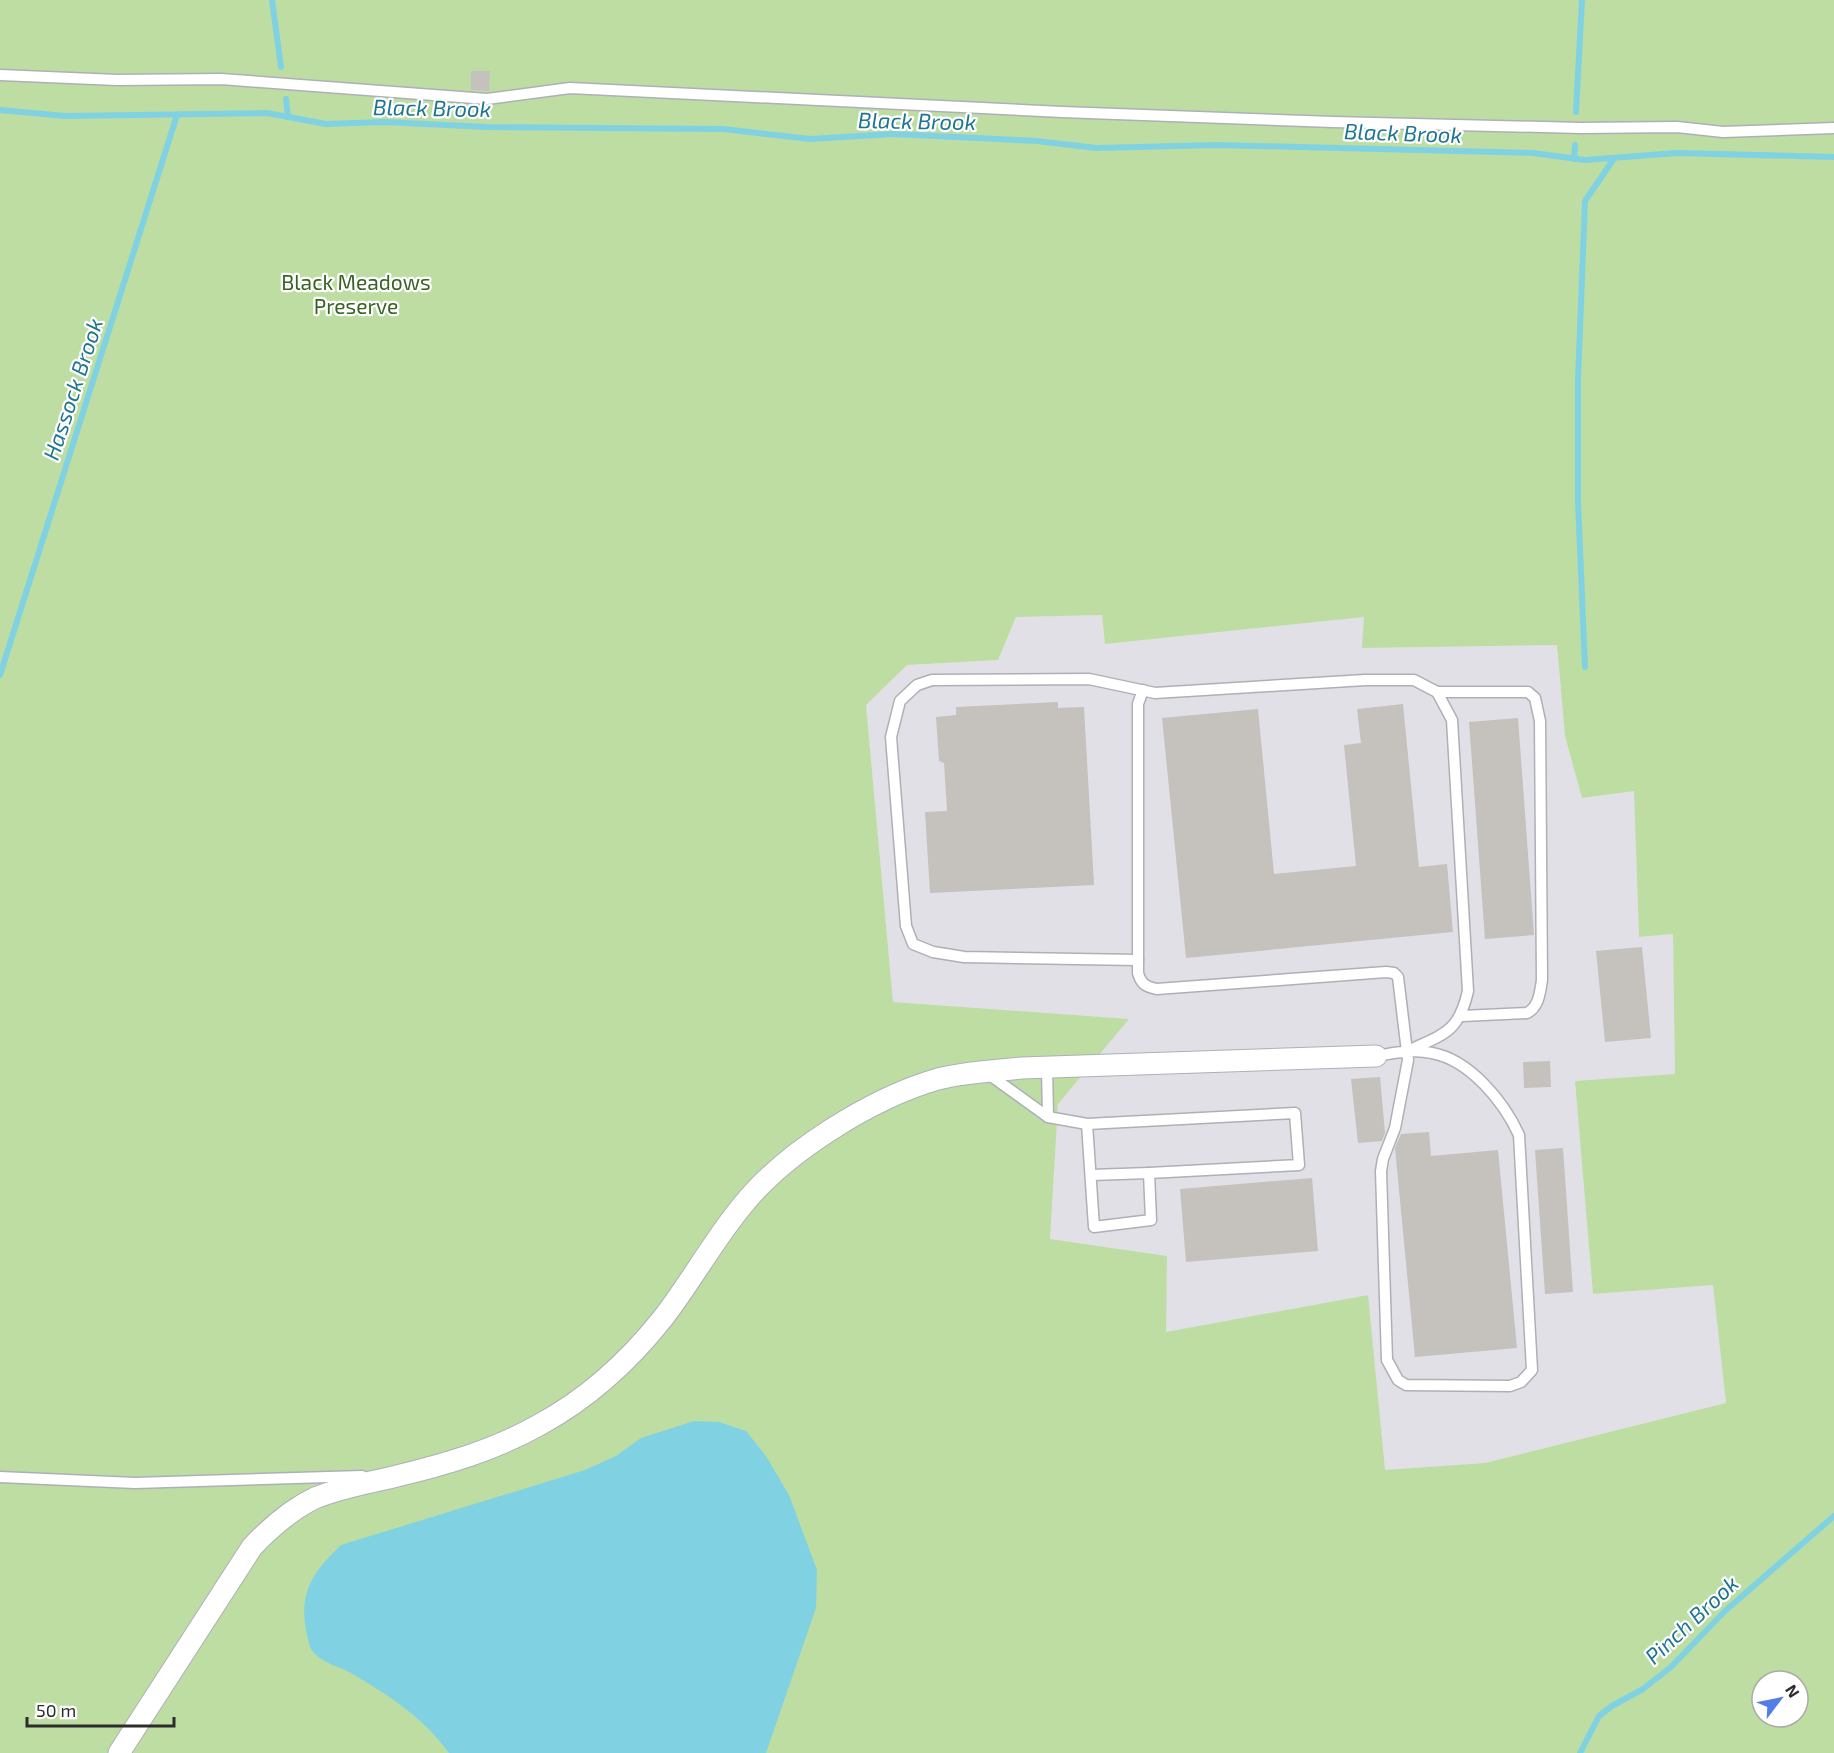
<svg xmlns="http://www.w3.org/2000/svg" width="1834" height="1753" viewBox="0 0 1834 1753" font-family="'Exo 2',sans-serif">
<rect width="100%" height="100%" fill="#ece6e1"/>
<path fill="#e1e0e6" d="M 1102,615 L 1105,644 L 1364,617 L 1363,648 L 1557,645 L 1565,736 L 1582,798 L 1634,790 L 1639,937 L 1673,934 L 1675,1074 L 1575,1082 L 1593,1294 L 1713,1285 L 1726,1403 L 1485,1463 L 1385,1471 L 1367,1295 L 1165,1333 L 1167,1256 L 1050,1239 L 1058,1104 L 1128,1019 L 893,1002 L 866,705 L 907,665 L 998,660 L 1016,617 Z"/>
<path fill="#bddda3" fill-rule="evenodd" d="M 0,0 L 1834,0 L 1834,1753 L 0,1753 ZM 1102,615 L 1105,644 L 1364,617 L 1362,648 L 1557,645 L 1565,736 L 1582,798 L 1634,791 L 1639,937 L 1673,934 L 1675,1074 L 1575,1081 L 1593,1294 L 1713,1285 L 1726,1403 L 1485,1463 L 1385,1470 L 1368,1295 L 1166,1332 L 1167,1256 L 1050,1239 L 1058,1104 L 1129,1019 L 893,1002 L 866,705 L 907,665 L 998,660 L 1016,617 ZM 1762,1681 L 1798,1681 L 1798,1717 L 1762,1717 Z"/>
<path fill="#80d2e2" d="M 694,1421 L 719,1422 L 746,1431 L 766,1456 L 789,1495 L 817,1570 L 816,1608 L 766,1753 L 449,1753 C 423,1717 387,1694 349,1672 C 340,1667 324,1663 316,1655 C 309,1650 308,1638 306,1630 C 299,1591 314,1571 341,1545 L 585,1470 L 616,1456 L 641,1438 Z"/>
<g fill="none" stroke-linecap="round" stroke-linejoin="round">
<g stroke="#80d2e2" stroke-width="6">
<path d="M 272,0 L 281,67"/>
<path d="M 286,99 L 288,117"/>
<path d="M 0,110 L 65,116 L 267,113 L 326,124 L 384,122 L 487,127 L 723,129 L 810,139 L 893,134 L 1037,141 L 1096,148 L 1217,145 L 1533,153 L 1585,160 L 1677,153 L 1834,157"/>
<path d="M 1576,112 L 1582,0"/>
<path d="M 1574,159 L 1575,145"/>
<path d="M 1585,667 L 1578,501 L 1578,381 L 1585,201 L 1613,160"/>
<path d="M 0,675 L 177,115"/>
<path d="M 1580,1753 L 1599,1716 L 1612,1706 L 1643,1689 L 1671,1667 L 1725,1611 L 1834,1516"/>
</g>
</g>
<g fill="#c5c1bc">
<path d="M 471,71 L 490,71 L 489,91 L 471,90 Z"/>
<path d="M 1058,702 L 1058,708 L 1084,707 L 1094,885 L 930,893 L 925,812 L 947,811 L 944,763 L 939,761 L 936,717 L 956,715 L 956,707 Z"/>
<path d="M 1403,704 L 1419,867 L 1447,864 L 1453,932 L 1186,958 L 1162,718 L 1258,709 L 1274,874 L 1356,866 L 1344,745 L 1361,743 L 1357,709 Z"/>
<path d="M 1518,718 L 1534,935 L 1485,939 L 1469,722 Z"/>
<path d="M 1642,947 L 1651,1038 L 1605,1042 L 1596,951 Z"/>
<path d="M 1550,1061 L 1551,1087 L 1524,1088 L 1523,1062 Z"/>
<path d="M 1380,1077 L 1385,1133 L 1382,1141 L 1358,1143 L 1351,1079 Z"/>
<path d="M 1429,1132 L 1431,1156 L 1498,1150 L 1517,1348 L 1415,1357 L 1395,1148 L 1401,1134 Z"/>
<path d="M 1563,1148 L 1573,1292 L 1545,1294 L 1535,1150 Z"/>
<path d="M 1312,1178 L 1318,1251 L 1186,1262 L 1180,1189 Z"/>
</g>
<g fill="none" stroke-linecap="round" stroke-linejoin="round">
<defs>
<g id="service">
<path d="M 0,75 L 117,80 L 221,79 L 487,99 L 570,88 L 1062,112 L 1333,122 L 1581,128 L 1677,127 L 1723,132 L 1834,128"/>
<path d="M 1143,690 L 1138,704 L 1138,973 C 1141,984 1146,987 1157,989 L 1386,972 L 1394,973 L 1398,977 L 1408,1060 L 1395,1128 L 1383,1159 L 1381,1171 L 1387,1360 L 1398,1380 L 1406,1385 L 1510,1386 L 1521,1382 L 1532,1370 L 1519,1135 C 1504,1102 1470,1060 1432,1053 C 1413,1049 1395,1053 1376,1056"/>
<path d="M 1437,692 L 1528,692 L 1535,698 L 1540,721 L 1542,980 C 1540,992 1539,1007 1527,1013 L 1462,1016"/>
<path d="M 1138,960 L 964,957 L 933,952 L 913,944 L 906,926 L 891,737 L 900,701 L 917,685 L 932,680 L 1089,679 L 1155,693 L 1365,680 L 1414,680 L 1437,692 L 1452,720 L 1468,991 C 1459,1030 1447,1033 1412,1049"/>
<path d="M 987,1073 L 1048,1117 L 1047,1067"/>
<path d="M 1048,1117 L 1087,1124 L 1295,1113 L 1299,1165 L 1149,1173 L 1151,1220 L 1094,1227 L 1087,1124"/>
<path d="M 1091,1175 L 1149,1173"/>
<path d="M 0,1477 L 135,1483 L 362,1476"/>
</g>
<path id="minor" d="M 119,1753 L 252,1547 C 271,1527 290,1510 315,1498 C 339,1488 367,1483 393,1477 C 443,1465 493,1451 539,1425 C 587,1399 629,1361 663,1318 C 691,1282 713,1241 742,1206 C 785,1152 872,1098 938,1079 C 965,1072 994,1071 1022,1068 L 1376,1056"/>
</defs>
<use href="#service" stroke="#adb0b7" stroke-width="13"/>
<use href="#minor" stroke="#adb0b7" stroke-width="23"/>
<use href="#service" stroke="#fff" stroke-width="10"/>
<use href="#minor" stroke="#fff" stroke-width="21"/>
</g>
<g text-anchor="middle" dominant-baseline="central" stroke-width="4.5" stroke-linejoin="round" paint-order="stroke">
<g font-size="21" fill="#376323" stroke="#fff">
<text x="356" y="281">Black Meadows<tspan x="356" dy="24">Preserve</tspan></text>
</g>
<g font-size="22" font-style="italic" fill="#1d7591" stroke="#fff">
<text transform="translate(432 107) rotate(1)">Black Brook</text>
<text transform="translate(917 120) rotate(1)">Black Brook</text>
<text transform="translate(1403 132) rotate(2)">Black Brook</text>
<text transform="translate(72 389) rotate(-72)">Hassock Brook</text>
<text transform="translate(1691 1619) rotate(-43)">Pinch Brook</text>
</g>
</g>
<g transform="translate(1780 1699) rotate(58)"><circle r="28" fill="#ffffff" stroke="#ababab" stroke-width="1.5"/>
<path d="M0-4.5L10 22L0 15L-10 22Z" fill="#537ee7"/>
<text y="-9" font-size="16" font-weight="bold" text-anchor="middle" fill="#2d2d2d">N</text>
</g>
<path d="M27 1717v9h147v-9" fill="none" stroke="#2d2d2d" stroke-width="3"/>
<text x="36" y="1717" font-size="18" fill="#2d2d2d" stroke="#ffffff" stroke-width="4.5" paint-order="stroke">50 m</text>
</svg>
